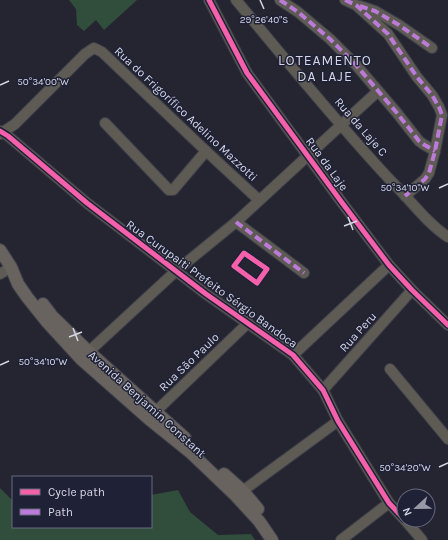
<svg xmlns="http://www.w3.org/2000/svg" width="448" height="540" viewBox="0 0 448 540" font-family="Karla,sans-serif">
<rect width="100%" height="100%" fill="#242531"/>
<g fill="#314d3b">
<path d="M 69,0 L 137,0 L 104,30 L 96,20 L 84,31 L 77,25 L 76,9 Z"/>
<path d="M 0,488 L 13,501 L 13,527 L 151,527 L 151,495 L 178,490 L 190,512 L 218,535 L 251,534 L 255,540 L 0,540 Z"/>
</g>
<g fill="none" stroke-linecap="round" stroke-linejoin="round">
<defs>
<g id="minor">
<path d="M 209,0 L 247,73 L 343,204 L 389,265 L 412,290 L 448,325"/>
<path d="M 236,0 C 288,62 339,126 394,184 C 412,202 427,223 448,237"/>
<path d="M 280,0 L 298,12 L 330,39 L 356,65 L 397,113 L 419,141 L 423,144 L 435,151"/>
<path d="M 345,0 L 356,5 L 388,34 L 417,77 L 432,95 L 439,107 L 442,115 L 435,151 L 429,173 L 425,179 L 405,196"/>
<path d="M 360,6 L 375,11 L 399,25 L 432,48"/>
<path d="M 105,123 L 169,190 L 173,190 L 206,151"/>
<path d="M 0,131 L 8,136 L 87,203 L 206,294 L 293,355 L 323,390 L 338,421 L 389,503 L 404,519"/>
<path d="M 0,134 L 15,124 L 85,54 L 94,48 L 102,52 L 206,151 L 259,200"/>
<path d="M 236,222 L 304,273"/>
<path d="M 0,274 L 11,267"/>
<path d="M 293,355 L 389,265"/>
<path d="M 84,356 L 176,271 L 236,222 L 378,91"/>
<path d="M 390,369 L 448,439"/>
<path d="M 323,390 L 412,290"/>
<path d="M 151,416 L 248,323"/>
<path d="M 237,495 L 338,421"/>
<path d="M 405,520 L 422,540"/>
<path d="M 341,540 L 389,503"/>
</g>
<g id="major">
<path d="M 0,250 L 11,267 L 18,284 L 27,297 L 47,322 L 81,359 L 149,419 L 190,452 L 236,496 L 259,521 L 272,540"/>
<path d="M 43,304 L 52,316 L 88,351 L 185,438"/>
<path d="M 224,474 L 243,491 L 258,509"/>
</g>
</defs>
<use href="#minor" stroke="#3e3f49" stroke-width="12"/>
<use href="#major" stroke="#3e3f49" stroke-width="14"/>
<use href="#minor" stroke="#5e5a54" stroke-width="10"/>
<use href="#major" stroke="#68635f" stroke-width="12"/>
<g stroke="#bd7bd9" stroke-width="4" stroke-dasharray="8 4" stroke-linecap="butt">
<path d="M 280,0 L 298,12 L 330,39 L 356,65 L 397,113 L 419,141 L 423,144 L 435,151"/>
<path d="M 345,0 L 356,5 L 388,34 L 417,77 L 432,95 L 439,107 L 442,115 L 435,151 L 429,173 L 425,179 L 405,196"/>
<path d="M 360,6 L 375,11 L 399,25 L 432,48"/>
<path d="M 236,222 L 304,273"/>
</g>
<defs>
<g id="cycleway">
<path d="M 209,0 L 247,73 L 343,204 L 389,265 L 412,290 L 448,325"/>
<path d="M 0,131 L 8,136 L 87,203 L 206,294 L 293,355 L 323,390 L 338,421 L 389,503 L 404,519"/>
<path d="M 244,253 L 267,269 L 257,283 L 234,266 Z"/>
</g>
</defs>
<use href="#cycleway" stroke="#1f2136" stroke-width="8"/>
<use href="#cycleway" stroke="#f560ab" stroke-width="5"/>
</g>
<path fill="none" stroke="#d5d7e5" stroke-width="1.5" d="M 260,0 L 264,9M 0,85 L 9,81M 439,188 L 448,184M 348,217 L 353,230M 344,226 L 357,221M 73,328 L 78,341M 69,337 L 82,332M 0,365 L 9,361M 439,467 L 448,463"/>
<g text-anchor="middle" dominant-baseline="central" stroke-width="3" stroke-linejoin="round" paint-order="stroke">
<g font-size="12" fill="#d5d7e5" stroke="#1f2136">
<text transform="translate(186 114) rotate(43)">Rua do Frigorífico Adelino Mazzotti</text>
<text transform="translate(361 127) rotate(49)">Rua da Laje C</text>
<text transform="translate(327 164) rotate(54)">Rua da Laje</text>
<text transform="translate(212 284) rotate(36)">Rua Curupaiti Prefeito Sérgio Bandoca</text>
<text transform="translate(358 332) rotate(-48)">Rua Peru</text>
<text transform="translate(189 362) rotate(-44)">Rua São Paulo</text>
<text transform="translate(147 404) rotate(42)">Avenida Benjamin Constant</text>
</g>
<g font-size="14" letter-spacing="1" fill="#d5d7e5" stroke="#1f2136">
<text x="325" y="60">LOTEAMENTO<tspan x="325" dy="16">DA LAJE</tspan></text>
</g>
</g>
<g font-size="10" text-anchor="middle" fill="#d5d7e5" stroke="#1f2136" stroke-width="3" stroke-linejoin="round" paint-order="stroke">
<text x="264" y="23">29°26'40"S</text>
<text x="43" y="85">50°34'00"W</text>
<text x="405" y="191">50°34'10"W</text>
<text x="43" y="365">50°34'10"W</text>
<text x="405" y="471">50°34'20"W</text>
</g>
<rect x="12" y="476" width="140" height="52" fill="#1f2136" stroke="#686a7c"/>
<rect x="20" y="489" width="20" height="6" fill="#f560ab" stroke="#686a7c"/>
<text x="48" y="496" font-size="12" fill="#d5d7e5">Cycle path</text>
<rect x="20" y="509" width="20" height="6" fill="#bd7bd9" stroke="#686a7c"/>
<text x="48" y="516" font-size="12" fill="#d5d7e5">Path</text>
<g transform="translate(416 508) rotate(248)"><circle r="19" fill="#1f2136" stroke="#686a7c"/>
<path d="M0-3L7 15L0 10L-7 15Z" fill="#9799a6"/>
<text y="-6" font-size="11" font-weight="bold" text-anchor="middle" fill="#d5d7e5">N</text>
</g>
</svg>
